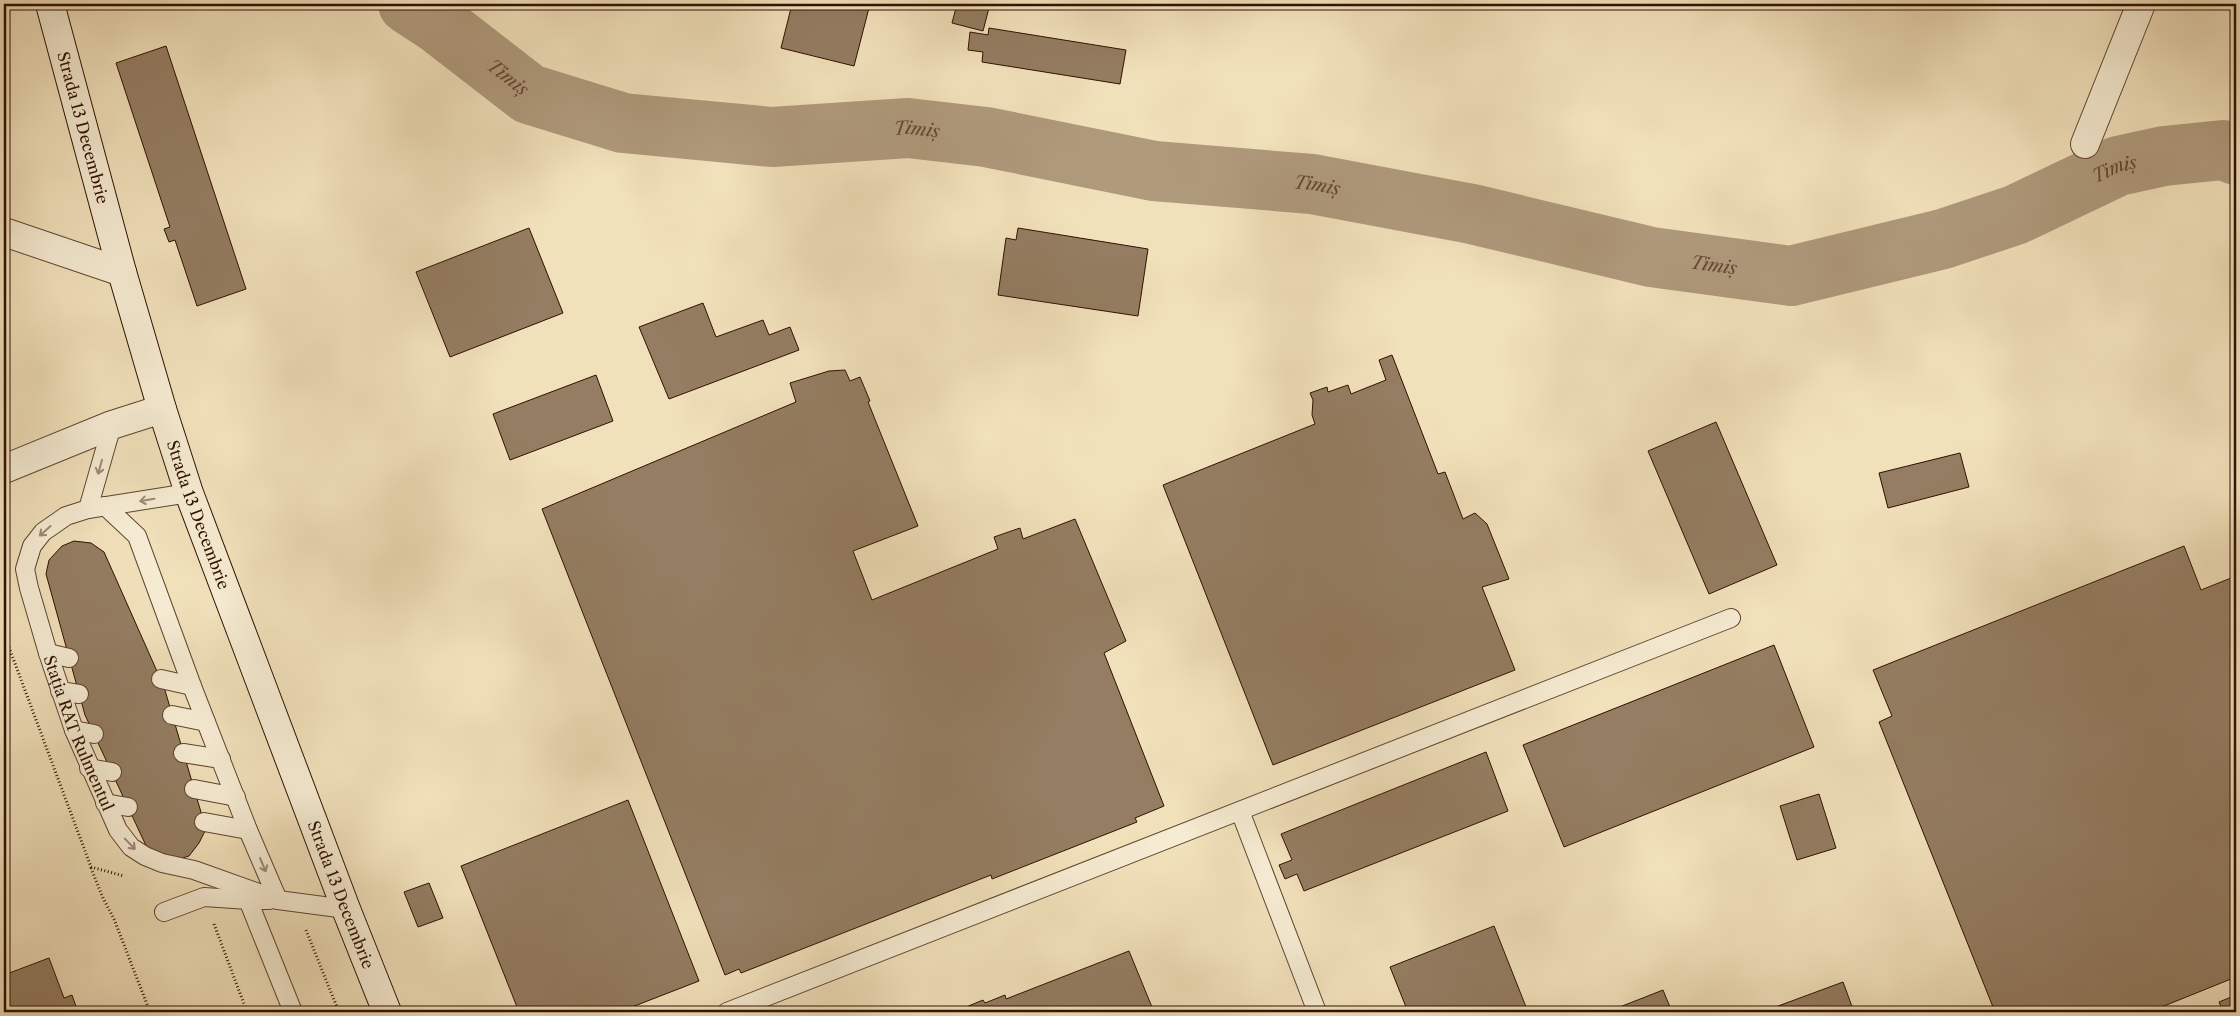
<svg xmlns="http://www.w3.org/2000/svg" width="2240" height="1016" viewBox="0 0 2240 1016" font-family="'Libre Caslon Text',serif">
<rect width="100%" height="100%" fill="#f1e1bb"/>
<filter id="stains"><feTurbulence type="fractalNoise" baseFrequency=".004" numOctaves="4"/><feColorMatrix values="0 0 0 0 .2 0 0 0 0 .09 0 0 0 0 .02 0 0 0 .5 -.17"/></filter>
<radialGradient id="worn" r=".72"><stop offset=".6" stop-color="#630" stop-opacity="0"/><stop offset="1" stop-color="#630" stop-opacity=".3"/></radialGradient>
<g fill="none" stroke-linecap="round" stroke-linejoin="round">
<path stroke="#af9a7c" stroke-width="60" id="s1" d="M 408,4 L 440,25 L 529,94 L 623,123 L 772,137 L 908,128 L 986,137 L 1154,171 L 1312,184 L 1472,214 L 1651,257 L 1791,276 L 1943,239 L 2015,215 L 2118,166 L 2164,156 L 2223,150 L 2236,155"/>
</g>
<g fill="#947d62" stroke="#301001">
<path d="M 792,4 L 870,4 L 854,66 L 781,48 Z"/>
<path d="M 957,4 L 990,4 L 983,31 L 952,23 Z"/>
<path d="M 989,28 L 1126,50 L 1120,84 L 982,62 L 983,52 L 968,50 L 970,32 L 988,35 Z"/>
<path d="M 166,46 L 246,289 L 197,306 L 175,240 L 169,242 L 164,229 L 170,227 L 116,63 Z"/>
<path d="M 529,228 L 563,313 L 450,357 L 416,272 Z"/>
<path d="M 1018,228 L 1148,249 L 1138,316 L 998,295 L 1006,238 L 1016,240 Z"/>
<path d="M 703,303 L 716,337 L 763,320 L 769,335 L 790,327 L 799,350 L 669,399 L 639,327 Z"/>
<path d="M 1392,355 L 1438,474 L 1445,472 L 1463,519 L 1475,513 L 1487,524 L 1509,579 L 1482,587 L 1515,670 L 1273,765 L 1163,485 L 1315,424 L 1312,415 L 1313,400 L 1310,393 L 1327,387 L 1328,392 L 1348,385 L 1351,394 L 1386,380 L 1379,360 Z"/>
<path d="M 845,370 L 850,381 L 860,377 L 870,401 L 868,402 L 918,526 L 853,551 L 872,600 L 998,549 L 994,537 L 1020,528 L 1023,539 L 1075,519 L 1126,641 L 1104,653 L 1164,806 L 1135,818 L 1137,822 L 992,879 L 991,875 L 741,973 L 739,969 L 725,975 L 542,509 L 796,402 L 790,383 L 829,371 Z"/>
<path d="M 596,375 L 613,421 L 510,460 L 493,414 Z"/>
<path d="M 1716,422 L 1777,565 L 1709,594 L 1648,451 Z"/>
<path d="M 1960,453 L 1969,487 L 1888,508 L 1879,473 Z"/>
<path d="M 74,541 L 91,543 L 104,552 L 164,687 L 206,829 L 199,843 L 189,856 L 173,861 L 149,852 L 85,715 L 46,574 L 49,560 L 62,546 Z"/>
<path d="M 2184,546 L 2201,590 L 2236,576 L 2236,977 L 2149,1012 L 1995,1012 L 1879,722 L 1892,716 L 1873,670 Z"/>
<path d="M 1774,645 L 1814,747 L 1564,847 L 1523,745 Z"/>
<path d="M 1486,752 L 1508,811 L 1304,891 L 1297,874 L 1285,879 L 1279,865 L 1292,860 L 1281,834 Z"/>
<path d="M 1819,794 L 1836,848 L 1797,860 L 1780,806 Z"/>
<path d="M 628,800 L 699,981 L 619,1012 L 519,1012 L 461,866 Z"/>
<path d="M 429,883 L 443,918 L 418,927 L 404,892 Z"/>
<path d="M 1494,926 L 1528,1012 L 1408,1012 L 1390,967 Z"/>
<path d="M 1129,951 L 1154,1012 L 954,1012 L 983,1000 L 985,1003 L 1005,995 L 1006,999 Z"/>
<path d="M 49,958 L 64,998 L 72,995 L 78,1012 L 4,1012 L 4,975 Z"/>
<path d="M 1843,982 L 1854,1012 L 1762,1012 Z"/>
<path d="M 1663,990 L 1672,1012 L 1607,1012 Z"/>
<path d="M 2236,995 L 2236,1012 L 2223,1012 L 2219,1002 Z"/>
</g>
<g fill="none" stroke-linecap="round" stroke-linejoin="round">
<defs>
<g id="lane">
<path id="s2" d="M 189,493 L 88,509 L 66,516 L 43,532 L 32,546 L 25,569 L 29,588 L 48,653 L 74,730 L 118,830 L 131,847 L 145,856 L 162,863 L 194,870 L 278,900 L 346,909"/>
<path d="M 105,506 L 137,536 L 192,686 L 248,830 L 278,900"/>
<path d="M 88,509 L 112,425"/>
<path d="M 48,653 L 69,658"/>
<path d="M 161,679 L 192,686"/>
<path d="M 60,691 L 79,694"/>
<path d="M 172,715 L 206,722"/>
<path d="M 74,730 L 94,734"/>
<path d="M 183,753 L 221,759"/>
<path d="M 89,768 L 112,772"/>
<path d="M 194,789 L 236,797"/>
<path d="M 105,803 L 128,807"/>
<path d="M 1240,811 L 1317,1012"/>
<path d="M 204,822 L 248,830"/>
<path d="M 270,900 L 248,900 L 293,1012"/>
<path d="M 164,912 L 204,897 L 248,900"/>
<path d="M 727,1012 L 1731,618"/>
</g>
<g id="street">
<path d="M 2085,144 L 2141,4"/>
<path d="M 4,232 L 122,272"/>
<path d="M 4,469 L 112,425 L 162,409"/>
</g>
<g id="secondary">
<path id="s3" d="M 50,4 L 122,272 L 162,409 L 189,493 L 346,909 L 387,1012"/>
</g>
</defs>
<use href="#lane" stroke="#604430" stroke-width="20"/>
<use href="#street" stroke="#604430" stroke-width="30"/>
<use href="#secondary" stroke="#301001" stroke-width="30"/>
<g stroke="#301001" stroke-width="3" stroke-dasharray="1 2.5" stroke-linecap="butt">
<path d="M 4,634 L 91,867 L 124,876"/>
<path d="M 91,868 L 103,898 L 114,919 L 150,1012"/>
<path d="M 214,924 L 247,1012"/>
<path d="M 306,930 L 339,1012"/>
</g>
<use href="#lane" stroke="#f6ecd3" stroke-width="18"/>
<use href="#street" stroke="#f6ecd3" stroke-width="28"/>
<use href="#secondary" stroke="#f6ecd3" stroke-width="28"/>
</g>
<defs><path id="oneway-shaft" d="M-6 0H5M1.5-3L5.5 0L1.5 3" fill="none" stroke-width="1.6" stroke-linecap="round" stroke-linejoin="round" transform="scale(1.25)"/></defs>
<g stroke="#9d8974">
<use href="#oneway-shaft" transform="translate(100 467) rotate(106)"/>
<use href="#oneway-shaft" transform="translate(147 500) rotate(171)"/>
<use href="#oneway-shaft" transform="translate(45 531) rotate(138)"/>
<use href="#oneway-shaft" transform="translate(130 844) rotate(46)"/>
<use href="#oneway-shaft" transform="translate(263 865) rotate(67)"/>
</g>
<g text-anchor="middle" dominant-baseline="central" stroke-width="4" stroke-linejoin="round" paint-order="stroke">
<g font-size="16" fill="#301001" stroke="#f6ecd3">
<text stroke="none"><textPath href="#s3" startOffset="128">Strada 13 Decembrie</textPath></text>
<text stroke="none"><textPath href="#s3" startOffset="532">Strada 13 Decembrie</textPath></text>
<text stroke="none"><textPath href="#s2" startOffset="368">Stația RAT Rulmentul</textPath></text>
<text stroke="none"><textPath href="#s3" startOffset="938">Strada 13 Decembrie</textPath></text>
</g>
<g font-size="18" font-style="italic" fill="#634732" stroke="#f6ecd3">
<text stroke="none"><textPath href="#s1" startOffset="124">Timiș</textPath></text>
<text stroke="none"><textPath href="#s1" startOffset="544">Timiș</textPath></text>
<text stroke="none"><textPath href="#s1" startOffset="1774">Timiș</textPath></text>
<text stroke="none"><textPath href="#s1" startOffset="949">Timiș</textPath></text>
<text stroke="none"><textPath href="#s1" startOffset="1354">Timiș</textPath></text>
</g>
</g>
<rect width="2240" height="1016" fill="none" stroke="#f1e1bb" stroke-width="20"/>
<rect x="5" y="5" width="2230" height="1006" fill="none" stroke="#301001" stroke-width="2.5"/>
<rect x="10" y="10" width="2220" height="996" fill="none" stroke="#301001"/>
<rect width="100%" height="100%" filter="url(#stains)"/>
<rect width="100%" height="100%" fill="url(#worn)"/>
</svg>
